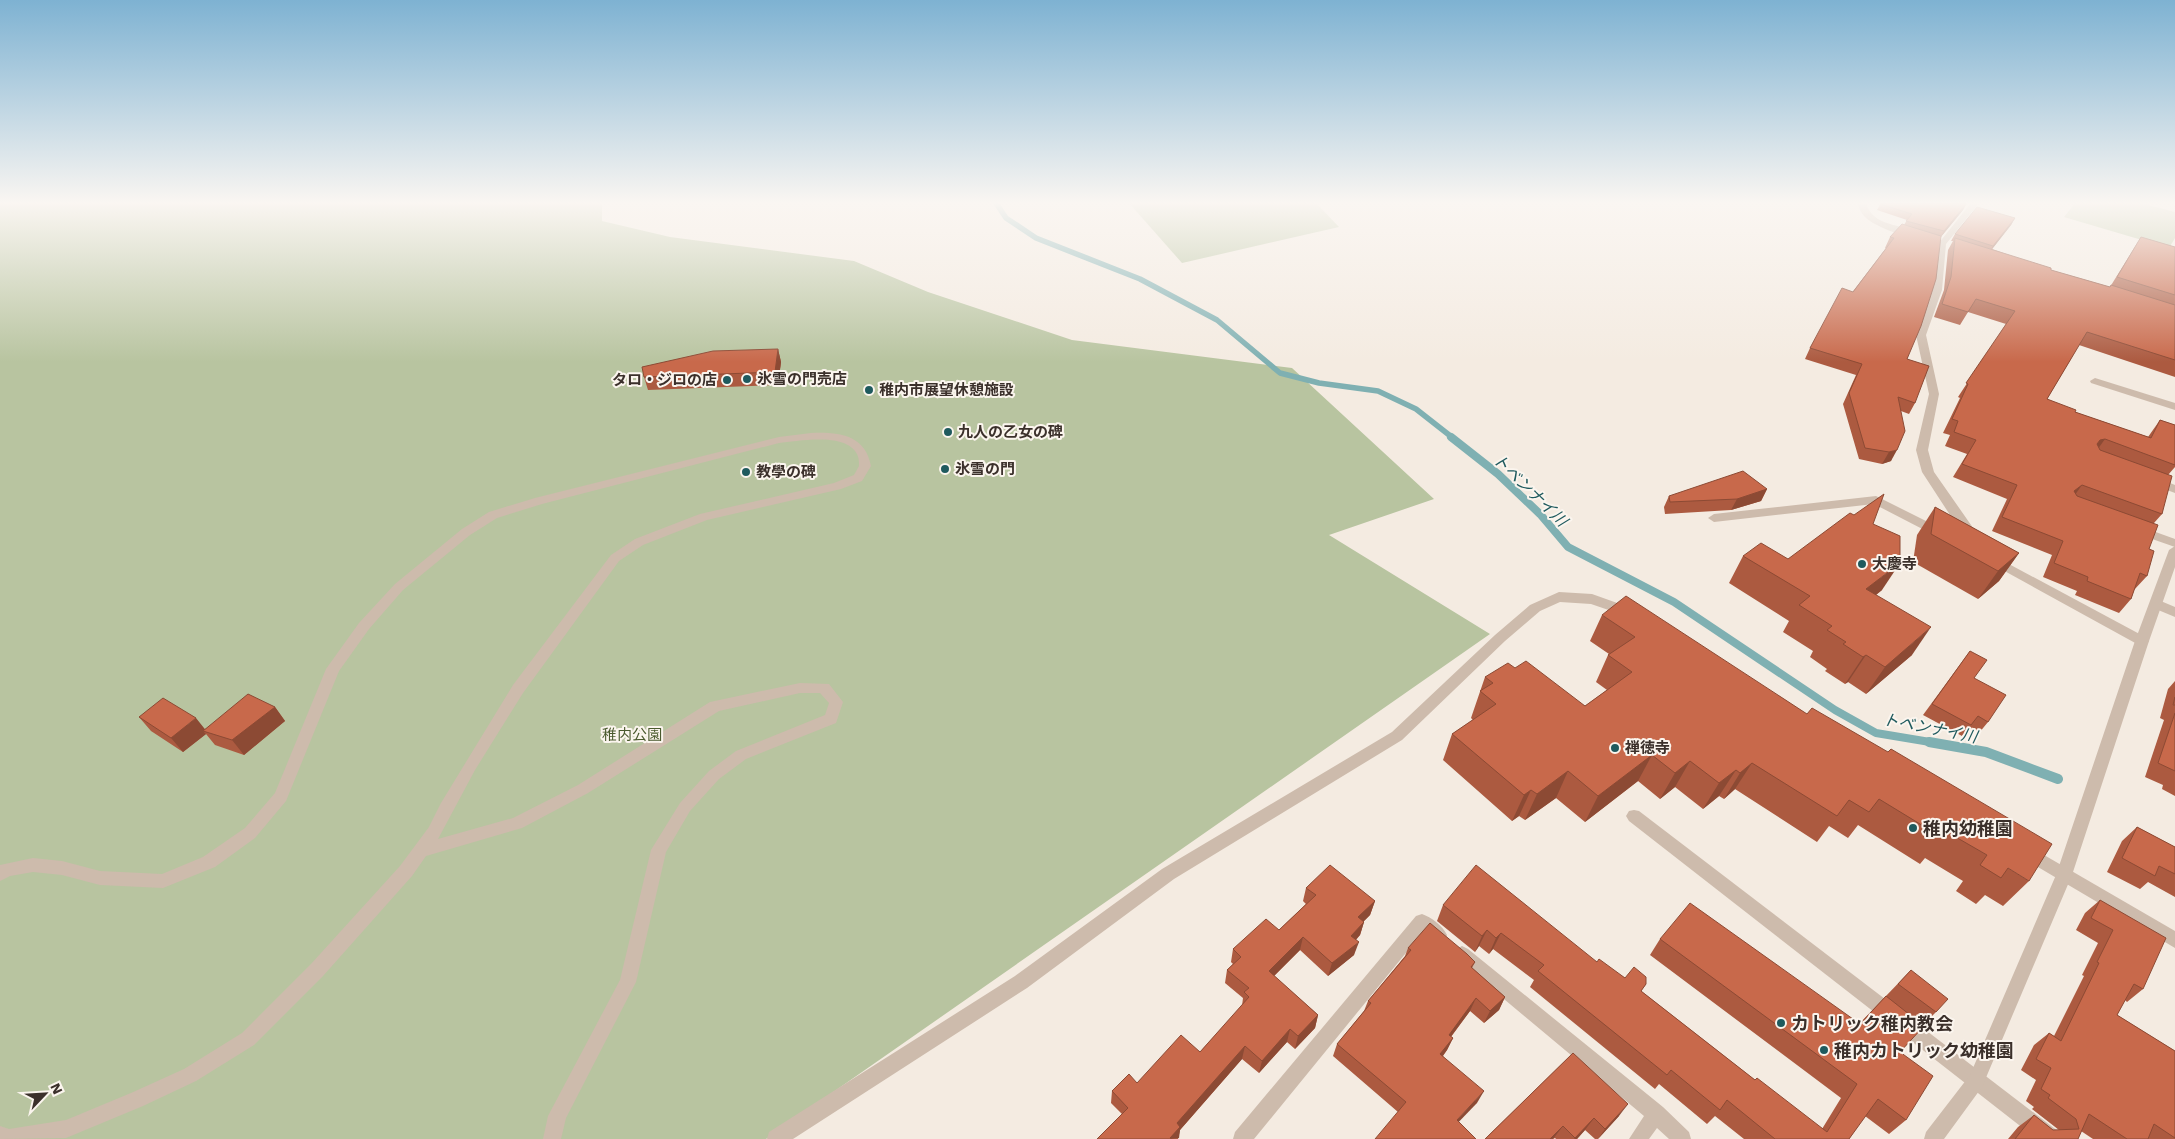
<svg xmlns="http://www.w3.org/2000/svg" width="2175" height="1139" viewBox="0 0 2175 1139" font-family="'Work Sans','Noto Sans JP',sans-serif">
<rect width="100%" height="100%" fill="#f4ebe1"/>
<g fill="#b8c4a0">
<path d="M 0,203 L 602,203 L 602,221 L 670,237 L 854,261 L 928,292 L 1072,340 L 1292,368 L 1434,499 L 1329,535 L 1490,634 L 766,1139 L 0,1139 Z"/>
<path d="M 1129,203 L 1316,203 L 1339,227 L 1182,263 Z"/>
<path d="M 2075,203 L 2141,203 L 2175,212 L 2175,238 L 2169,248 L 2064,217 Z"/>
</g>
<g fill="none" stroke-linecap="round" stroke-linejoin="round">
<path stroke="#7fb0b2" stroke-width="5.5" d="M 996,203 L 1006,218 L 1036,238 L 1140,279 L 1217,320 L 1280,373 L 1319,383 L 1378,391 L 1416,409 L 1453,438"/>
<path stroke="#7fb0b2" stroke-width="8" d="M 1451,437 L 1498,474 L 1540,514 L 1568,547 L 1674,602 L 1835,710 L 1876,733 L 1936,743"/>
<path stroke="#7fb0b2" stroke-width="10" d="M 1929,742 L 1986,752 L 2058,779"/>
<g fill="#cdbbac" fill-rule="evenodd">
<path d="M 1858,203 L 1866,203 C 1873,228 1902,222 1918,235 C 1910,241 1872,225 1865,217 C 1861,213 1859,209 1858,203 Z"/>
<path d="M 1971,203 L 1979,203 L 1946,244 L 1942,290 L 1926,335 L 1939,394 L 1928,450 L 1934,472 L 1978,535 L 1972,539 L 1968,538 L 1950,515 L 1922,472 L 1916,450 L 1929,394 L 1916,335 L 1932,290 L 1938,244 Z"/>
<path d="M 2095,378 L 2175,403 L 2175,410 L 2091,383 L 2090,381 Z"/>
<path d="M 811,433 C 838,432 865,434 871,466 L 862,481 L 841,489 L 707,520 L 643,545 L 619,561 L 523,693 L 475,770 L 438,839 L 513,818 L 578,785 L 710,702 L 800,683 L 829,684 L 843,702 L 836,723 L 746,759 L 719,779 L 690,811 L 666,852 L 636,982 L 566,1118 L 561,1139 L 543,1139 L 548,1116 L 620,980 L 651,850 L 680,803 L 709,771 L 736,751 L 825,715 L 829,703 L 820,693 L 800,693 L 719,711 L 588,793 L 522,828 L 426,856 L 412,876 L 323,976 L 254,1045 L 196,1081 L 143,1106 L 66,1138 L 0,1139 L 0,1126 L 9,1129 L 66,1120 L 131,1093 L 184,1069 L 242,1033 L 311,964 L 400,866 L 429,827 L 441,803 L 513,685 L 611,555 L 635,539 L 700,514 L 834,483 L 854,475 L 859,466 C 859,462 859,458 857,454 C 846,432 798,441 779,443 L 542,504 L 497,518 L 470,535 L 403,590 L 369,629 L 339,671 L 286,801 L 255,838 L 215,867 L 163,888 L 100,885 L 62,875 L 33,872 L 10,876 L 0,881 L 0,865 L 33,858 L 62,861 L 100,871 L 162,874 L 203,857 L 245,828 L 275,793 L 326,669 L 359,623 L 395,584 L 462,529 L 489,512 L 535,498 L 779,437 Z"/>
<path d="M 2155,477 L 2175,485 L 2175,493 L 2151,484 L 2149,481 Z"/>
<path d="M 1876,496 L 1942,529 L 1944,532 L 1938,536 L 1934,535 L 1874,504 L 1714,522 L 1708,518 L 1714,514 Z"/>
<path d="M 2139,526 L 2175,539 L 2175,547 L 2135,533 L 2133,530 L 2135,527 Z"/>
<path d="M 1994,556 L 2147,638 L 2149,641 L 2147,644 L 2137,644 L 1990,563 L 1988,560 L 1990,557 Z"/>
<path d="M 1559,592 L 1592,594 L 1634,609 L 1635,612 L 1634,615 L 1629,617 L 1591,604 L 1560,602 L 1540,611 L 1505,641 L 1402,740 L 1174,879 L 1027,988 L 793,1139 L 767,1139 L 769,1132 L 1015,976 L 1162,869 L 1392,732 L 1495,635 L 1530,605 Z"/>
<path d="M 2156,599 L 2175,607 L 2175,617 L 2151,607 L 2150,604 L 2151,601 Z"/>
<path d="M 1634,810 L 1639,811 L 2059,1132 L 2061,1139 L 2037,1139 L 1629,821 L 1626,816 L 1629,811 Z"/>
<path d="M 2027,845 L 2175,931 L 2175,948 L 2021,857 L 2019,852 L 2021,847 Z"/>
<path d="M 1422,914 C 1431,917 1443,926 1447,935 L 1445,940 L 1439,943 L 1423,932 L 1254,1139 L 1233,1139 L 1235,1132 L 1416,916 Z"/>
<path d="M 1462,946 L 1468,949 L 1663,1107 L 1689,1132 L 1691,1139 L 1669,1139 L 1657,1128 L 1649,1139 L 1629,1139 L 1644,1116 L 1456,959 L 1454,954 L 1456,949 Z"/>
</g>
<path fill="#cdbbac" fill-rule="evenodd" d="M 2175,546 L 2175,567 L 2149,641 L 2072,875 L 1982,1087 L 1944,1139 L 1924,1139 L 1926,1132 L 1970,1075 L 2056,875 L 2135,641 L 2169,550 Z"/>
</g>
<g fill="#ac5a40">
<path d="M 1879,203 L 1963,203 L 1966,204 L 1963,210 L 1940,238 L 1907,359 L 1915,403 L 1909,414 L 1901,411 L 1891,461 L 1882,464 L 1859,459 L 1843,404 L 1856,375 L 1805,359 L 1810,348 L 1886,248 L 1885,248 L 1890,237 L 1904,225 L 1907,220 L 1877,210 L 1881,203 Z"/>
<path d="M 2015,218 L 2011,225 L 1992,249 L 2051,270 L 2110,287 L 2141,237 L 2175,247 L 2175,377 L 2079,345 L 2047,399 L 2075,412 L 2148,437 L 2160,420 L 2175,425 L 2175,467 L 2168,475 L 2162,514 L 2154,523 L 2149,549 L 2147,576 L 2134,590 L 2131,599 L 2119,613 L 2075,595 L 2077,591 L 2043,577 L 2052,555 L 1992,531 L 2007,499 L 1953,477 L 1967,454 L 1945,446 L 1950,435 L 1943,433 L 1960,398 L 1958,397 L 2006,324 L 1968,312 L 1960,325 L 1934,317 L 1944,290 L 1948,250 L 1953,241 L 1951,241 L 1955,234 Z"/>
<path d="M 778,349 L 781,362 L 778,385 L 648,390 L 644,377 Z"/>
<path d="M 1767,489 L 1761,501 L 1731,510 L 1665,514 L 1664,507 L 1669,496 Z"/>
<path d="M 1935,507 L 2019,553 L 1999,581 L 1978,599 L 1913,562 L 1917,535 Z"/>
<path d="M 1873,524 L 1882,590 L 1876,595 L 1912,655 L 1866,694 L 1848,682 L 1845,684 L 1825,671 L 1827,669 L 1810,657 L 1813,651 L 1783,632 L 1789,621 L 1729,583 L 1743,556 L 1788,559 Z"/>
<path d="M 1602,615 L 2029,881 L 2003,906 L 1985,895 L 1976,904 L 1956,891 L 1963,881 L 1925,858 L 1920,864 L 1858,825 L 1848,838 L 1829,826 L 1817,842 L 1735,789 L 1724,799 L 1719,796 L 1703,809 L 1675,787 L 1660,799 L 1638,781 L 1585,822 L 1556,798 L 1525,820 L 1519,816 L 1512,821 L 1443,760 L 1452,734 L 1473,720 L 1471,718 L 1485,677 L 1515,668 L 1585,706 L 1607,690 L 1596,682 L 1608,655 L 1609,654 L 1590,641 Z"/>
<path d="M 1970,651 L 1974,678 L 1988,722 L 1979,733 L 1969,728 L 1962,736 L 1923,715 Z"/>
<path d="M 2175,681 L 2175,796 L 2162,789 L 2163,785 L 2145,777 L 2164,720 L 2160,718 L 2168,689 Z"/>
<path d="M 275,707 L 285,721 L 244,755 L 215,745 L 206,734 L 183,752 L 151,731 L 139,717 L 205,729 Z"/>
<path d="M 2137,827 L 2175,847 L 2175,897 L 2148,882 L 2140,889 L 2107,872 L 2122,841 Z"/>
<path d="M 1306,888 L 1375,901 L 1370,915 L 1363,922 L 1364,922 L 1360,935 L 1356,940 L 1354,955 L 1328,976 L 1300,950 L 1274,976 L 1318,1015 L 1315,1028 L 1295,1049 L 1287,1042 L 1259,1073 L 1242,1059 L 1180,1130 L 1178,1139 L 1097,1139 L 1122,1114 L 1111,1103 L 1112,1091 L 1137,1083 L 1200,1052 L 1242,1006 L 1243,998 L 1225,983 L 1227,970 L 1233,964 L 1231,962 L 1233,949 L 1279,930 L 1306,904 L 1303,901 Z"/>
<path d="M 2100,900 L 2143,989 L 2127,1002 L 2125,1000 L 2117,1015 L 2175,1051 L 2175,1139 L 2093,1139 L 2081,1131 L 2078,1139 L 2008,1139 L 2018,1127 L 2034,1115 L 2053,1130 L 2059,1130 L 2032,1109 L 2034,1107 L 2026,1101 L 2036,1080 L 2021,1070 L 2034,1045 L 2049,1033 L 2054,1036 L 2084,976 L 2082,975 L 2098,943 L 2076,930 L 2085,913 Z"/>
<path d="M 1443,905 L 1597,962 L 1625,978 L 1646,984 L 1641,991 L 1755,1080 L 1822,1129 L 1841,1098 L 1650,955 L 1660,939 L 1860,1023 L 1911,970 L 1936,1012 L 1923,1025 L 1900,1052 L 1906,1120 L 1889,1134 L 1865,1116 L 1849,1139 L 1744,1139 L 1715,1116 L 1707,1124 L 1659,1084 L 1655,1089 L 1530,987 L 1534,980 L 1493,949 L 1489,954 L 1479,946 L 1475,952 L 1437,921 Z"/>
<path d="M 1408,948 L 1475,962 L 1472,968 L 1505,997 L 1499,1010 L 1484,1023 L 1470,1011 L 1451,1037 L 1453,1038 L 1447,1050 L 1443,1056 L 1477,1103 L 1398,1112 L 1333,1056 L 1337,1044 L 1364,1011 L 1368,1001 L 1405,956 Z"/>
<path d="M 1573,1053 L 1619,1116 L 1598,1139 L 1595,1139 L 1585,1130 L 1577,1139 L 1556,1139 L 1555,1138 L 1553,1139 L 1485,1139 Z"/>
</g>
<g fill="#8c4a34">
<path d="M 1966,204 L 1963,210 L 1940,238 L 1944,231 Z"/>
<path d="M 2015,218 L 2011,225 L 1989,253 L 1993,246 Z"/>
<path d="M 778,349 L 781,362 L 778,385 L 775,372 Z"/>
<path d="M 2105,439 L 2095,453 L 2090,454 L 2100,440 Z"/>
<path d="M 1897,450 L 1891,461 L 1882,464 L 1889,452 Z"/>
<path d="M 2082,485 L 2072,499 L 2074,491 Z"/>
<path d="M 1767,489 L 1761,501 L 1731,510 L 1737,499 Z"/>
<path d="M 2019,553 L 1999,581 L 1978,599 L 1998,571 Z"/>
<path d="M 1900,563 L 1882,590 L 1849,616 L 1866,589 Z"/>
<path d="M 1931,627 L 1912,655 L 1866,694 L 1885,667 Z"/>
<path d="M 1866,655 L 1848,682 L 1845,684 L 1863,657 Z"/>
<path d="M 275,707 L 285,721 L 244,755 L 232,740 Z"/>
<path d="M 196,718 L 208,733 L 203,731 L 206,734 L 183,752 L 171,738 Z"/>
<path d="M 1652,755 L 1638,781 L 1585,822 L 1598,796 Z"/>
<path d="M 1690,761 L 1675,787 L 1660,799 L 1675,773 Z"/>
<path d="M 1752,763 L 1735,789 L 1724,799 L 1740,773 Z"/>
<path d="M 1736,770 L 1719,796 L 1703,809 L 1719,783 Z"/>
<path d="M 1568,771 L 1556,798 L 1525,820 L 1537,794 Z"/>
<path d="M 1531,790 L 1519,816 L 1512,821 L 1524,795 Z"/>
<path d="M 1375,901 L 1370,915 L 1354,931 L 1358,917 Z"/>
<path d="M 1364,922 L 1360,935 L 1347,949 L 1351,936 Z"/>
<path d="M 1487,930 L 1479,946 L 1475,952 L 1482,936 Z"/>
<path d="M 1501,933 L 1493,949 L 1489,954 L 1496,938 Z"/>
<path d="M 1303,937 L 1300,950 L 1266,984 L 1269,971 Z"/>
<path d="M 1359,942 L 1354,955 L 1328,976 L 1332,963 Z"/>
<path d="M 1505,997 L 1499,1010 L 1484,1023 L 1490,1011 Z"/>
<path d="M 1476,998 L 1470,1011 L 1443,1047 L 1449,1035 Z"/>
<path d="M 1318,1015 L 1315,1028 L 1295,1049 L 1298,1036 Z"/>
<path d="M 1290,1029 L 1287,1042 L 1259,1073 L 1262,1061 Z"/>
<path d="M 1453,1038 L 1447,1050 L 1435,1066 L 1440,1054 Z"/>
<path d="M 1245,1046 L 1242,1059 L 1180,1130 L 1179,1138 L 1170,1139 L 1177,1123 Z"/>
<path d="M 1484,1091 L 1477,1103 L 1450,1131 L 1457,1120 Z"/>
<path d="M 1628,1104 L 1619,1116 L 1598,1139 L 1605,1129 Z"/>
<path d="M 1594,1118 L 1585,1130 L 1577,1139 L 1574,1139 Z"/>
<path d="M 1563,1126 L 1553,1139 L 1550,1139 Z"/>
</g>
<g fill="#c8694b" stroke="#8c4a34">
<path d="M 1881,203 L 1963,203 L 1966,204 L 1944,231 L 1906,221 L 1912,214 L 1880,204 Z"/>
<path d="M 1977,207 L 2015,218 L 1993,246 L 1955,234 Z"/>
<path d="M 1902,224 L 1941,236 L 1936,279 L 1921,326 L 1907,359 L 1929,366 L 1915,403 L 1898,397 L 1905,431 L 1897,450 L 1889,452 L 1865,448 L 1849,393 L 1862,364 L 1810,348 L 1842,288 L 1853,292 L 1894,238 L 1890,237 Z"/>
<path d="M 2141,237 L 2175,247 L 2175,295 L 2117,277 Z"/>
<path d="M 1955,238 L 2051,268 L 2051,270 L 2110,287 L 2111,285 L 2175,305 L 2175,360 L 2087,332 L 2047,399 L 2076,410 L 2075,412 L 2151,438 L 2160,420 L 2175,425 L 2175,465 L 2105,439 L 2100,440 L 2097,444 L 2100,450 L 2172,476 L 2162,514 L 2082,485 L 2074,491 L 2077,496 L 2158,525 L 2149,549 L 2154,551 L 2147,576 L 2140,573 L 2131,599 L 2087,581 L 2088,577 L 2054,563 L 2063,541 L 2002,517 L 2017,485 L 1962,464 L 1976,440 L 1954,432 L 1958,421 L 1952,419 L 1968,384 L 1966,383 L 2015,311 L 1976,299 L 1968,312 L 1942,304 L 1951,277 Z"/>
<path d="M 778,349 L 775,372 L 644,377 L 642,367 L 713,351 Z"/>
<path d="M 1743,471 L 1767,489 L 1737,499 L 1670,502 L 1669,496 Z"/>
<path d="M 1884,494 L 1873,524 L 1900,536 L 1900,563 L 1866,589 L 1931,627 L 1885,667 L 1866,655 L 1863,657 L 1843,644 L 1846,642 L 1827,630 L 1832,626 L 1799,605 L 1810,596 L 1743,556 L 1761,543 L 1788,559 L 1850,513 L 1854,515 Z"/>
<path d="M 1935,507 L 2019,553 L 1998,571 L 1931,534 Z"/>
<path d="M 1626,596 L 1807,714 L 1812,708 L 1888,752 L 1891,749 L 2052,844 L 2029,881 L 2008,868 L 2001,878 L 1980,865 L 1987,855 L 1947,832 L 1943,838 L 1879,799 L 1869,812 L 1849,800 L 1837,816 L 1752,763 L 1740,773 L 1736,770 L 1719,783 L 1690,761 L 1675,773 L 1652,755 L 1598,796 L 1568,771 L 1537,794 L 1531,790 L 1524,795 L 1452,734 L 1496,704 L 1480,691 L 1493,683 L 1485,677 L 1508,663 L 1515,668 L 1526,661 L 1585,706 L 1632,672 L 1608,655 L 1635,637 L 1602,615 Z"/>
<path d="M 1970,651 L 1987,660 L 1974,678 L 2006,695 L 1988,722 L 1978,716 L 1971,725 L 1932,704 Z"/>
<path d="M 248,694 L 275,707 L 232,740 L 203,731 Z"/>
<path d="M 2175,697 L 2175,705 L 2173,705 Z"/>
<path d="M 163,698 L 196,718 L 171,738 L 139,717 Z"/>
<path d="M 2175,713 L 2175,771 L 2158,763 Z"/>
<path d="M 2137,827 L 2175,847 L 2175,874 L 2159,866 L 2155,876 L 2122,858 Z"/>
<path d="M 1330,865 L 1375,901 L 1358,917 L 1364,922 L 1351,936 L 1359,942 L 1332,963 L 1303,937 L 1269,971 L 1318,1015 L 1298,1036 L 1290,1029 L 1262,1061 L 1245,1046 L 1177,1123 L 1180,1127 L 1170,1138 L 1172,1139 L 1097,1139 L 1128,1108 L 1112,1091 L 1129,1074 L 1137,1083 L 1181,1035 L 1200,1052 L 1249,997 L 1244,992 L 1249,988 L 1227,970 L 1241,957 L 1233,949 L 1266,919 L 1279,930 L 1316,895 L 1306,888 Z"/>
<path d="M 1476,865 L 1597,962 L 1599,959 L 1625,978 L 1634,967 L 1646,977 L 1646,984 L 1641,991 L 1755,1080 L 1757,1078 L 1827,1132 L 1857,1084 L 1660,939 L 1690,903 L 1860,1024 L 1886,996 L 1924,1026 L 1900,1052 L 1933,1076 L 1906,1120 L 1878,1099 L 1849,1139 L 1775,1139 L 1727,1100 L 1720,1110 L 1671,1070 L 1667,1075 L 1538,971 L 1544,965 L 1501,933 L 1496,938 L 1487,930 L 1482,936 L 1443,905 Z"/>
<path d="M 2100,900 L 2166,938 L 2143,989 L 2134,984 L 2117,1015 L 2175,1051 L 2175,1138 L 2154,1124 L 2148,1139 L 2127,1139 L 2089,1114 L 2078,1139 L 2015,1139 L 2034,1115 L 2053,1130 L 2079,1129 L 2076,1119 L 2048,1098 L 2050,1095 L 2041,1089 L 2051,1068 L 2036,1059 L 2049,1033 L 2061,1041 L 2099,963 L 2097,962 L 2113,930 L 2091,918 Z"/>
<path d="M 1430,923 L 1467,954 L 1475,962 L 1471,967 L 1505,997 L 1490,1011 L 1476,998 L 1449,1035 L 1453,1038 L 1440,1054 L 1484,1091 L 1457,1120 L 1476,1139 L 1375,1139 L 1406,1102 L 1337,1044 L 1371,1003 L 1368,1001 L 1411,950 L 1408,948 Z"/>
<path d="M 1911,970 L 1948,999 L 1936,1012 L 1898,984 Z"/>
<path d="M 1573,1053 L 1628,1104 L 1605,1129 L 1594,1118 L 1575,1138 L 1563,1126 L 1550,1139 L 1485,1139 Z"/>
</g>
<linearGradient id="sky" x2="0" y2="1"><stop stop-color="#7eb2d2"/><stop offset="0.56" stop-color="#faf6f2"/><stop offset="1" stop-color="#faf6f2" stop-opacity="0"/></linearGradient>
<rect width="2175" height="362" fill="url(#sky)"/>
<g fill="#1f5a5e" stroke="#fbf5ee" stroke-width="2">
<circle cx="747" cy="379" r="5"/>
<circle cx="727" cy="380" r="5"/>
<circle cx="869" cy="390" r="5"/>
<circle cx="948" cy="432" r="5"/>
<circle cx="945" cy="469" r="5"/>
<circle cx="746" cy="472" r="5"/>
<circle cx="1862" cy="564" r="5"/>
<circle cx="1615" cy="748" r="5"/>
<circle cx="1913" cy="828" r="5"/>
<circle cx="1781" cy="1023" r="5"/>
<circle cx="1824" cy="1050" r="5"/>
</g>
<g text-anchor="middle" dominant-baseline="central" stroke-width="4" stroke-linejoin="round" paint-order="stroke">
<g font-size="15" font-weight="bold" fill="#3b302b" stroke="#fbf5ee" text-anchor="start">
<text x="757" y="379">氷雪の門売店</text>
<text x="717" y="380" text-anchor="end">タロ・ジロの店</text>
<text x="879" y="390">稚内市展望休憩施設</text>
<text x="958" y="432">九人の乙女の碑</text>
<text x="955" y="469">氷雪の門</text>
<text x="756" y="472">教學の碑</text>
<text x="1872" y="564">大慶寺</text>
<text x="1625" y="748">禅徳寺</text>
</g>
<g font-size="15" fill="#4a5a2e" stroke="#fbf5ee">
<text x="632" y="735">稚内公園</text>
</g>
<g font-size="16" font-style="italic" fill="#1f5a5e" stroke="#fbf5ee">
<text transform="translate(1530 490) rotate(44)">トベンナイ川</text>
<text transform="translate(1930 728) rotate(11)">トベンナイ川</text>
</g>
<g font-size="18" font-weight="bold" fill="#3b302b" stroke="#fbf5ee" text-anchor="start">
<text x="1923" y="828">稚内幼稚園</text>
<text x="1791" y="1023">カトリック稚内教会</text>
<text x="1834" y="1050">稚内カトリック幼稚園</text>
</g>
</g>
<g transform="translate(45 1094) rotate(65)" stroke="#fbf5ee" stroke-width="4" paint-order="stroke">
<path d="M0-4L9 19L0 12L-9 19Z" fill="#3b302b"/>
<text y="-8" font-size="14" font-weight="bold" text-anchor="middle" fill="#3b302b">N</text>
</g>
</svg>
